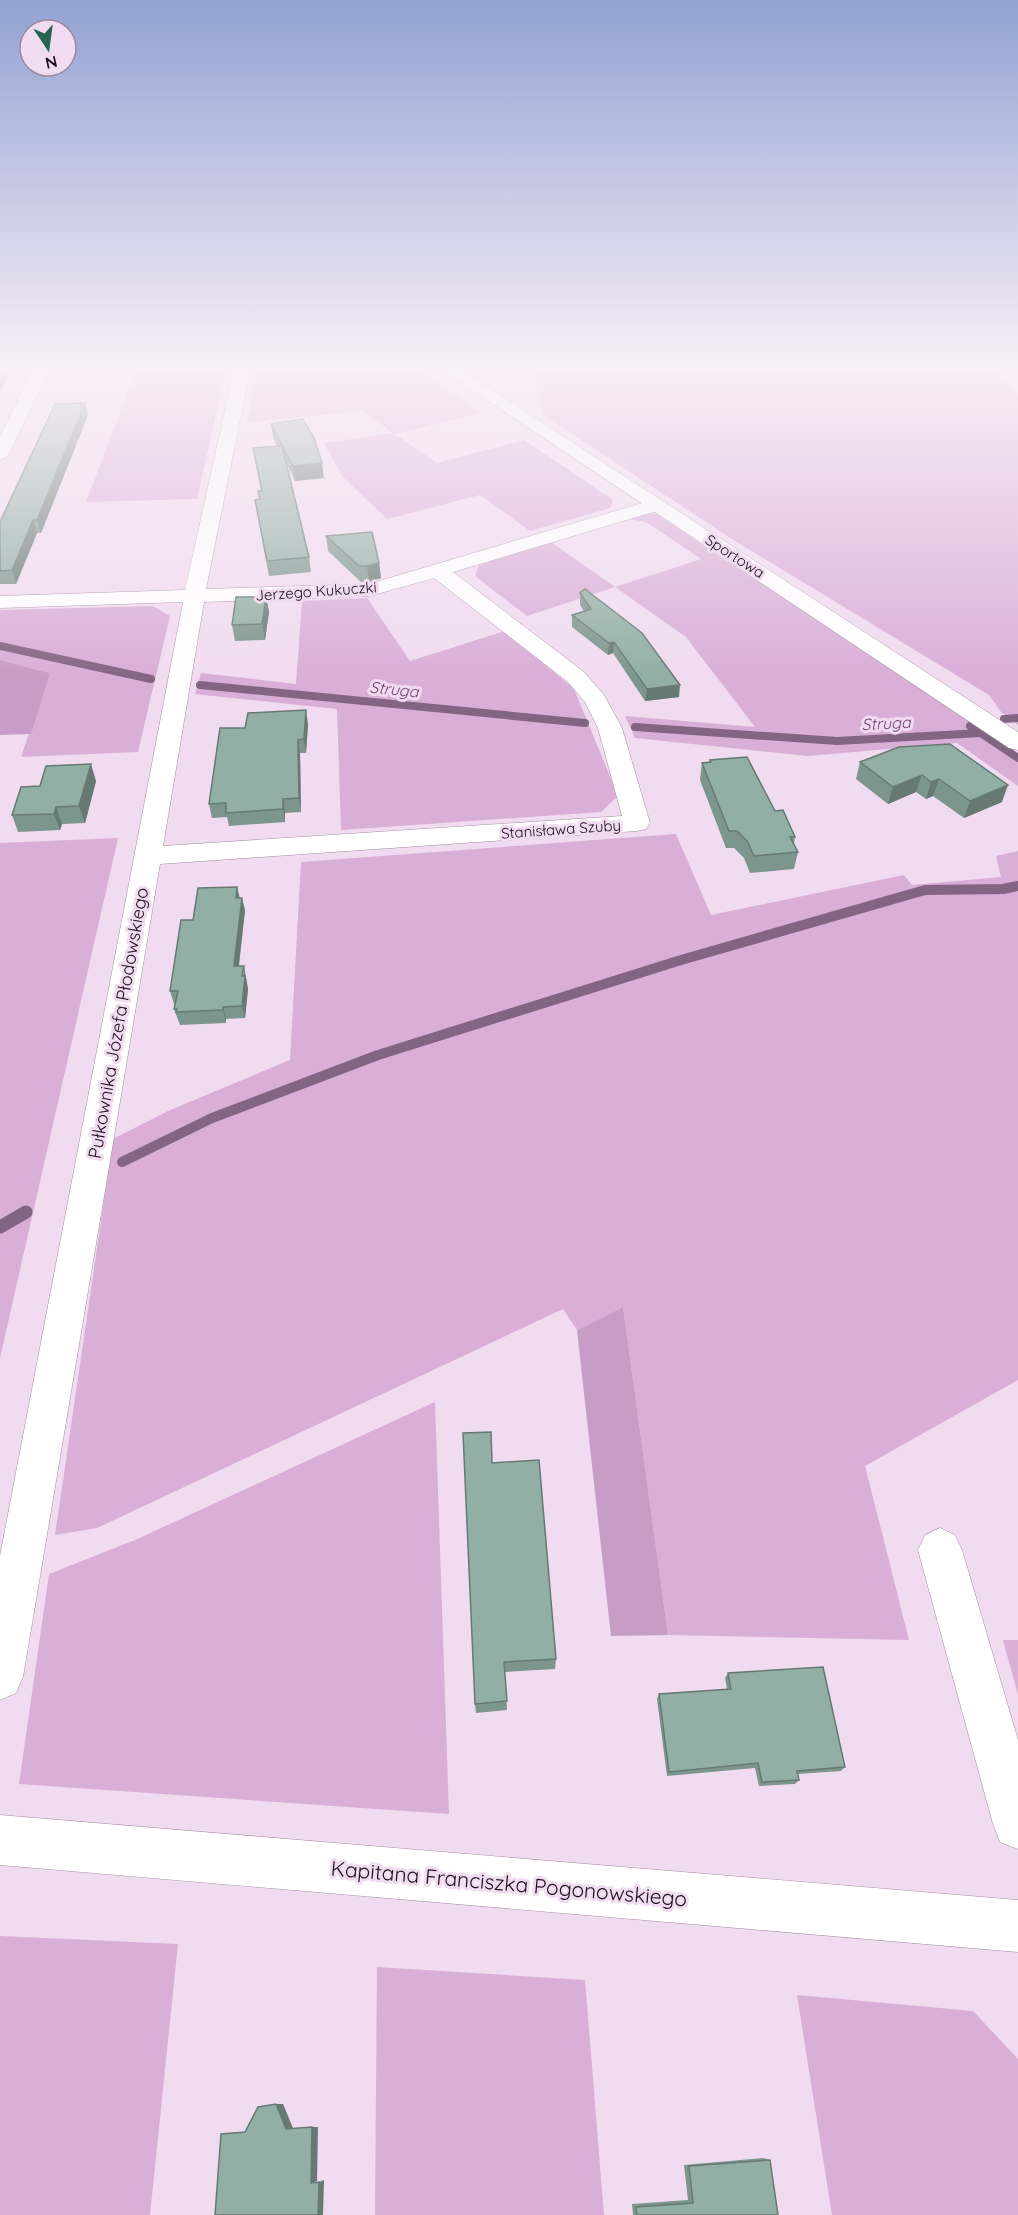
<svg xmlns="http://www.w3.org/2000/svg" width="1018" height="2215" viewBox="0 0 1018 2215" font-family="Quicksand,sans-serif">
<rect width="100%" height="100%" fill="#f1dbf0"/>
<g fill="#d9aed7">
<path d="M 136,370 L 226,370 L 197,499 L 86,502 Z"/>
<path d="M 257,370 L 418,370 L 482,413 L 395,434 L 437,463 L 524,440 L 613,500 L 610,508 L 530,531 L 480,495 L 387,519 L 343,477 L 324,443 L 393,433 L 363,411 L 247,422 Z"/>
<path d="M 534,370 L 995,370 L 1018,396 L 1018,725 L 1001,712 L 989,695 L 735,541 L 543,415 Z"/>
<path d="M 644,513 L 656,514 L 1018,754 L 1018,786 L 957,743 L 808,756 L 635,738 L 625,716 L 755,727 L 686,637 L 615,587 L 527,616 L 475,576 L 479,565 L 551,542 L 615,587 L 701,559 L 646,522 L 628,519 Z"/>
<path d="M 367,598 L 410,661 L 505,631 L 574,689 L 618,796 L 601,812 L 341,830 L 337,709 L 195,694 L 201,673 L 296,684 L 302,601 Z"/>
<path d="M 153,606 L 170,616 L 138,752 L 21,757 L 50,673 L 0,660 L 0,610 Z"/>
<path d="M 676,834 L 711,915 L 904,875 L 912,885 L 1001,877 L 996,856 L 1018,851 L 1018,1380 L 865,1466 L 909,1640 L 668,1635 L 623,1307 L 577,1330 L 563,1309 L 97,1528 L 55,1535 L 113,1139 L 168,1111 L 290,1060 L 301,862 Z"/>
<path d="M 118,838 L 0,1358 L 0,843 Z"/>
<path d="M 435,1402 L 449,1814 L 19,1784 L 49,1574 L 135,1540 Z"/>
<path d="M 1003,1640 L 1018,1640 L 1018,1695 Z"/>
<path d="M 0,1936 L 178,1944 L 150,2215 L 0,2215 Z"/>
<path d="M 377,1967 L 585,1980 L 604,2215 L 375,2215 Z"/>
<path d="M 797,1995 L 973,2011 L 1018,2059 L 1018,2215 L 832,2215 Z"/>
</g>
<g fill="#c79cc6">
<path d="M 0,660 L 50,673 L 31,734 L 0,735 Z"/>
<path d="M 623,1307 L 668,1635 L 611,1636 L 577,1330 Z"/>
</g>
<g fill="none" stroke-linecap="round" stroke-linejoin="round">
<g stroke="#846483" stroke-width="8">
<path d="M 0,646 L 151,679"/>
<path d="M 200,685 L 585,723"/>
<path d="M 1004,719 L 1018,718"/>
<path d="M 970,726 L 1018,758"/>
<path d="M 635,727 L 837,741 L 981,733"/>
</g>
<path stroke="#846483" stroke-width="10" d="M 122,1162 L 212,1118 L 378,1055 L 681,960 L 925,890 L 1003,889 L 1018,886"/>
<path stroke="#846483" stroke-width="13" d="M 0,1227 L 26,1212"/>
<defs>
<g id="street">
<path d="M 33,370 L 49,370 L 9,454 L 6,458 L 0,459 L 0,436 Z"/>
<path d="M 234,370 L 250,370 L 206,589 L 369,584 L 649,501 L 663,501 L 666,505 L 663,509 L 453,572 L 584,672 L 604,695 L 622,728 L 650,823 L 646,829 L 637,831 L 160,864 L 23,1677 L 16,1693 L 0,1700 L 0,1556 L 183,602 L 0,608 L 0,596 L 185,590 ZM 434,578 L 568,682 L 585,702 L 598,728 L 622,816 L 163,846 L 204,602 L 370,596 Z"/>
<path d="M 940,1528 L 955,1535 L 962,1550 L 1018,1740 L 1018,1849 L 1000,1842 L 993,1824 L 918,1550 L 925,1535 Z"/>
<path d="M 0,1815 L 1018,1900 L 1018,1952 L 0,1865 Z"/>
</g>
<path id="secondary" d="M 442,370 L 461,370 L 1018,732 L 1018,750 L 1009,748 Z"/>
</defs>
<use href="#street" stroke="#a18da0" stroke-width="1"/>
<use href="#secondary" stroke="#a18da0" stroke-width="1"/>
<use href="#street" fill="#fff" fill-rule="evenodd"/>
<use href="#secondary" fill="#fff" fill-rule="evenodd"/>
</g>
<g fill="#7d968d">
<path d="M 85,403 L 88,415 L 41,533 L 37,533 L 16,584 L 0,584 L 0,522 Z"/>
<path d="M 271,424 L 324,478 L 295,481 L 286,462 L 309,557 L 311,572 L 269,576 L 255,500 L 259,499 L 261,491 L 253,448 L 277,446 L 273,438 Z"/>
<path d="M 326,536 L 379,563 L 381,578 L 369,582 L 361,582 L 328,551 Z"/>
<path d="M 580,593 L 679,697 L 645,701 L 613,653 L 608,655 L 572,627 L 572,615 L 584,611 L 580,605 Z"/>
<path d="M 266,597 L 269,612 L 265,640 L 235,641 L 232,625 Z"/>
<path d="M 308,724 L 306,753 L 300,753 L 301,812 L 285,813 L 285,822 L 229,826 L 227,817 L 212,818 L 209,804 L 245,728 Z"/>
<path d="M 899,747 L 1002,802 L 964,818 L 933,796 L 926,799 L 916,792 L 888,804 L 856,779 L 860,762 Z"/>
<path d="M 710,760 L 775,811 L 795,837 L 794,844 L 798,852 L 794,869 L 750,873 L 744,858 L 734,848 L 726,848 L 700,780 L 702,763 L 709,762 Z"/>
<path d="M 96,781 L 85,823 L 62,824 L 60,830 L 18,832 L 12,815 L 40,786 Z"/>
<path d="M 237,887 L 239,898 L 245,910 L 239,966 L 246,979 L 248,989 L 245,1018 L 226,1019 L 226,1023 L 180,1025 L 174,1009 L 175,1004 L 174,1004 L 170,991 L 193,920 Z"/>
<path d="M 492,1463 L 556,1659 L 555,1669 L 505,1672 L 507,1710 L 476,1713 L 475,1704 Z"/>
<path d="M 728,1673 L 845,1767 L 841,1771 L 798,1774 L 799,1780 L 795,1784 L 759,1786 L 755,1768 L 667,1776 L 657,1699 L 659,1694 L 727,1689 L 725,1678 Z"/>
<path d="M 763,2158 L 770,2160 L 778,2215 L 633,2215 L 632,2204 L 688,2200 L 684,2165 Z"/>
</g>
<g fill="#667a73">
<path d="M 3,370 L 10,370 L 5,383 L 0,391 L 0,375 Z"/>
<path d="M 85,403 L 88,415 L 41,533 L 37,520 Z"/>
<path d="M 322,463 L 324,478 L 295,481 L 293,466 Z"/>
<path d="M 33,520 L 37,533 L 16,584 L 12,570 Z"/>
<path d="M 379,563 L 381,578 L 369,582 L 367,566 Z"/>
<path d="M 266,597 L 269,612 L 265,640 L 262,624 Z"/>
<path d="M 614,642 L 613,653 L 608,655 L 609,643 Z"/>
<path d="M 680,685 L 679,697 L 645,701 L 647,689 Z"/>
<path d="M 306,710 L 308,724 L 306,753 L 304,739 Z"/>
<path d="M 298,740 L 300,753 L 301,812 L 299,798 Z"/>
<path d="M 91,764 L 96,781 L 85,823 L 79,806 Z"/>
<path d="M 922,775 L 916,792 L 888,804 L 893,787 Z"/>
<path d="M 939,779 L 933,796 L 926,799 L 931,782 Z"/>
<path d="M 1008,785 L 1002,802 L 964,818 L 970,801 Z"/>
<path d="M 283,799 L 285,813 L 285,822 L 283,809 Z"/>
<path d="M 56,807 L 62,824 L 60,830 L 54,814 Z"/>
<path d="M 237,887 L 240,899 L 236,898 Z"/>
<path d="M 242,898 L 245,910 L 237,979 L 234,966 Z"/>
<path d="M 244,966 L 248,989 L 245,1018 L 242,1006 Z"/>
<path d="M 223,1007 L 226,1019 L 226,1023 L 223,1010 Z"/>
<path d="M 276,2104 L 283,2104 L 293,2128 L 286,2129 Z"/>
<path d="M 312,2127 L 318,2127 L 317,2181 L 311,2183 Z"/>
<path d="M 324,2180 L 323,2215 L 318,2215 L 319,2182 Z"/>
</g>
<g fill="#91afa4" stroke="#667a73" stroke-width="1.5">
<path d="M 85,403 L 37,520 L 33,520 L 12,570 L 0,571 L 0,522 L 55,404 Z"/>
<path d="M 303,419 L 314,438 L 322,463 L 293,466 L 271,424 Z"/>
<path d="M 282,446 L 309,557 L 267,561 L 255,500 L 260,499 L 258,491 L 262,491 L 253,448 Z"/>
<path d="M 372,532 L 379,563 L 367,566 L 359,566 L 326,536 Z"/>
<path d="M 585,589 L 642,633 L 680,685 L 647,689 L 614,642 L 609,643 L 572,615 L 591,609 L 580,593 Z"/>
<path d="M 236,597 L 266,597 L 262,624 L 232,625 Z"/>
<path d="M 306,710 L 304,739 L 298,740 L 299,798 L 283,799 L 283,809 L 226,813 L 226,803 L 209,804 L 220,728 L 245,728 L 248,713 Z"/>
<path d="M 950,744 L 1008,785 L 970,801 L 939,779 L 931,782 L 922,775 L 893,787 L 860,762 L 899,747 Z"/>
<path d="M 747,757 L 775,811 L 783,810 L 795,837 L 790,837 L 798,852 L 754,856 L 747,841 L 737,831 L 729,831 L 702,763 L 711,762 L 710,760 Z"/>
<path d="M 91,764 L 79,806 L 56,807 L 54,814 L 12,815 L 21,787 L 40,786 L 46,766 Z"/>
<path d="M 237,887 L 236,898 L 242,898 L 234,966 L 244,966 L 242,976 L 245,976 L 242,1006 L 223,1007 L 223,1010 L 176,1012 L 177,1009 L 174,1009 L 178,991 L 170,991 L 181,920 L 193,920 L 198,888 Z"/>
<path d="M 491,1432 L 492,1463 L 539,1460 L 556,1659 L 504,1662 L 507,1701 L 475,1704 L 463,1433 Z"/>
<path d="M 823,1667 L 845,1767 L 797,1771 L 799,1780 L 762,1782 L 758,1763 L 669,1772 L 659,1694 L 731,1689 L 728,1673 Z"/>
<path d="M 276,2104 L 286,2129 L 312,2127 L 311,2183 L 319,2182 L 318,2215 L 215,2215 L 221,2134 L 245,2132 L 258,2107 Z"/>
<path d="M 770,2160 L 778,2215 L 637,2215 L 636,2207 L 693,2203 L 689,2166 Z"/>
</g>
<linearGradient id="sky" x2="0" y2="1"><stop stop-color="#92a2d2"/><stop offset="0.54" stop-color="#f9eff8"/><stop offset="1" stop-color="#f9eff8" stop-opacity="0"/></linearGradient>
<rect width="1018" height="680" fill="url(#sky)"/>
<g text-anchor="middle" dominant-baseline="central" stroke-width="6" stroke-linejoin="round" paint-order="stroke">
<g font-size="15" fill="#191219" stroke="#f1dbf0">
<text transform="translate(735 556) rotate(33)">Sportowa</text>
<text transform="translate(316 591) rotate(-4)">Jerzego Kukuczki</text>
<text transform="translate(561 829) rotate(-4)">Stanisława Szuby</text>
</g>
<g font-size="16" font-style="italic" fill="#753e74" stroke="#f1dbf0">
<text transform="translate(394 689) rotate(6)">Struga</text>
<text transform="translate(886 723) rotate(-3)">Struga</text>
</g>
<g font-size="18" fill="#191219" stroke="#f1dbf0">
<text transform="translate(118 1023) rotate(-80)">Pułkownika Józefa Płodowskiego</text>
</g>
<g font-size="21" fill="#191219" stroke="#f1dbf0">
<text transform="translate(509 1883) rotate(5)">Kapitana Franciszka Pogonowskiego</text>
</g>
</g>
<g transform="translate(48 48) rotate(167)"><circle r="28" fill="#f1dbf0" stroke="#9b8b9a" stroke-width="1.5"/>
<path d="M0-4.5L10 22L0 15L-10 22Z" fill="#246452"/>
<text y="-9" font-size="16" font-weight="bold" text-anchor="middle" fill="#191219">N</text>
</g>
</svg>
